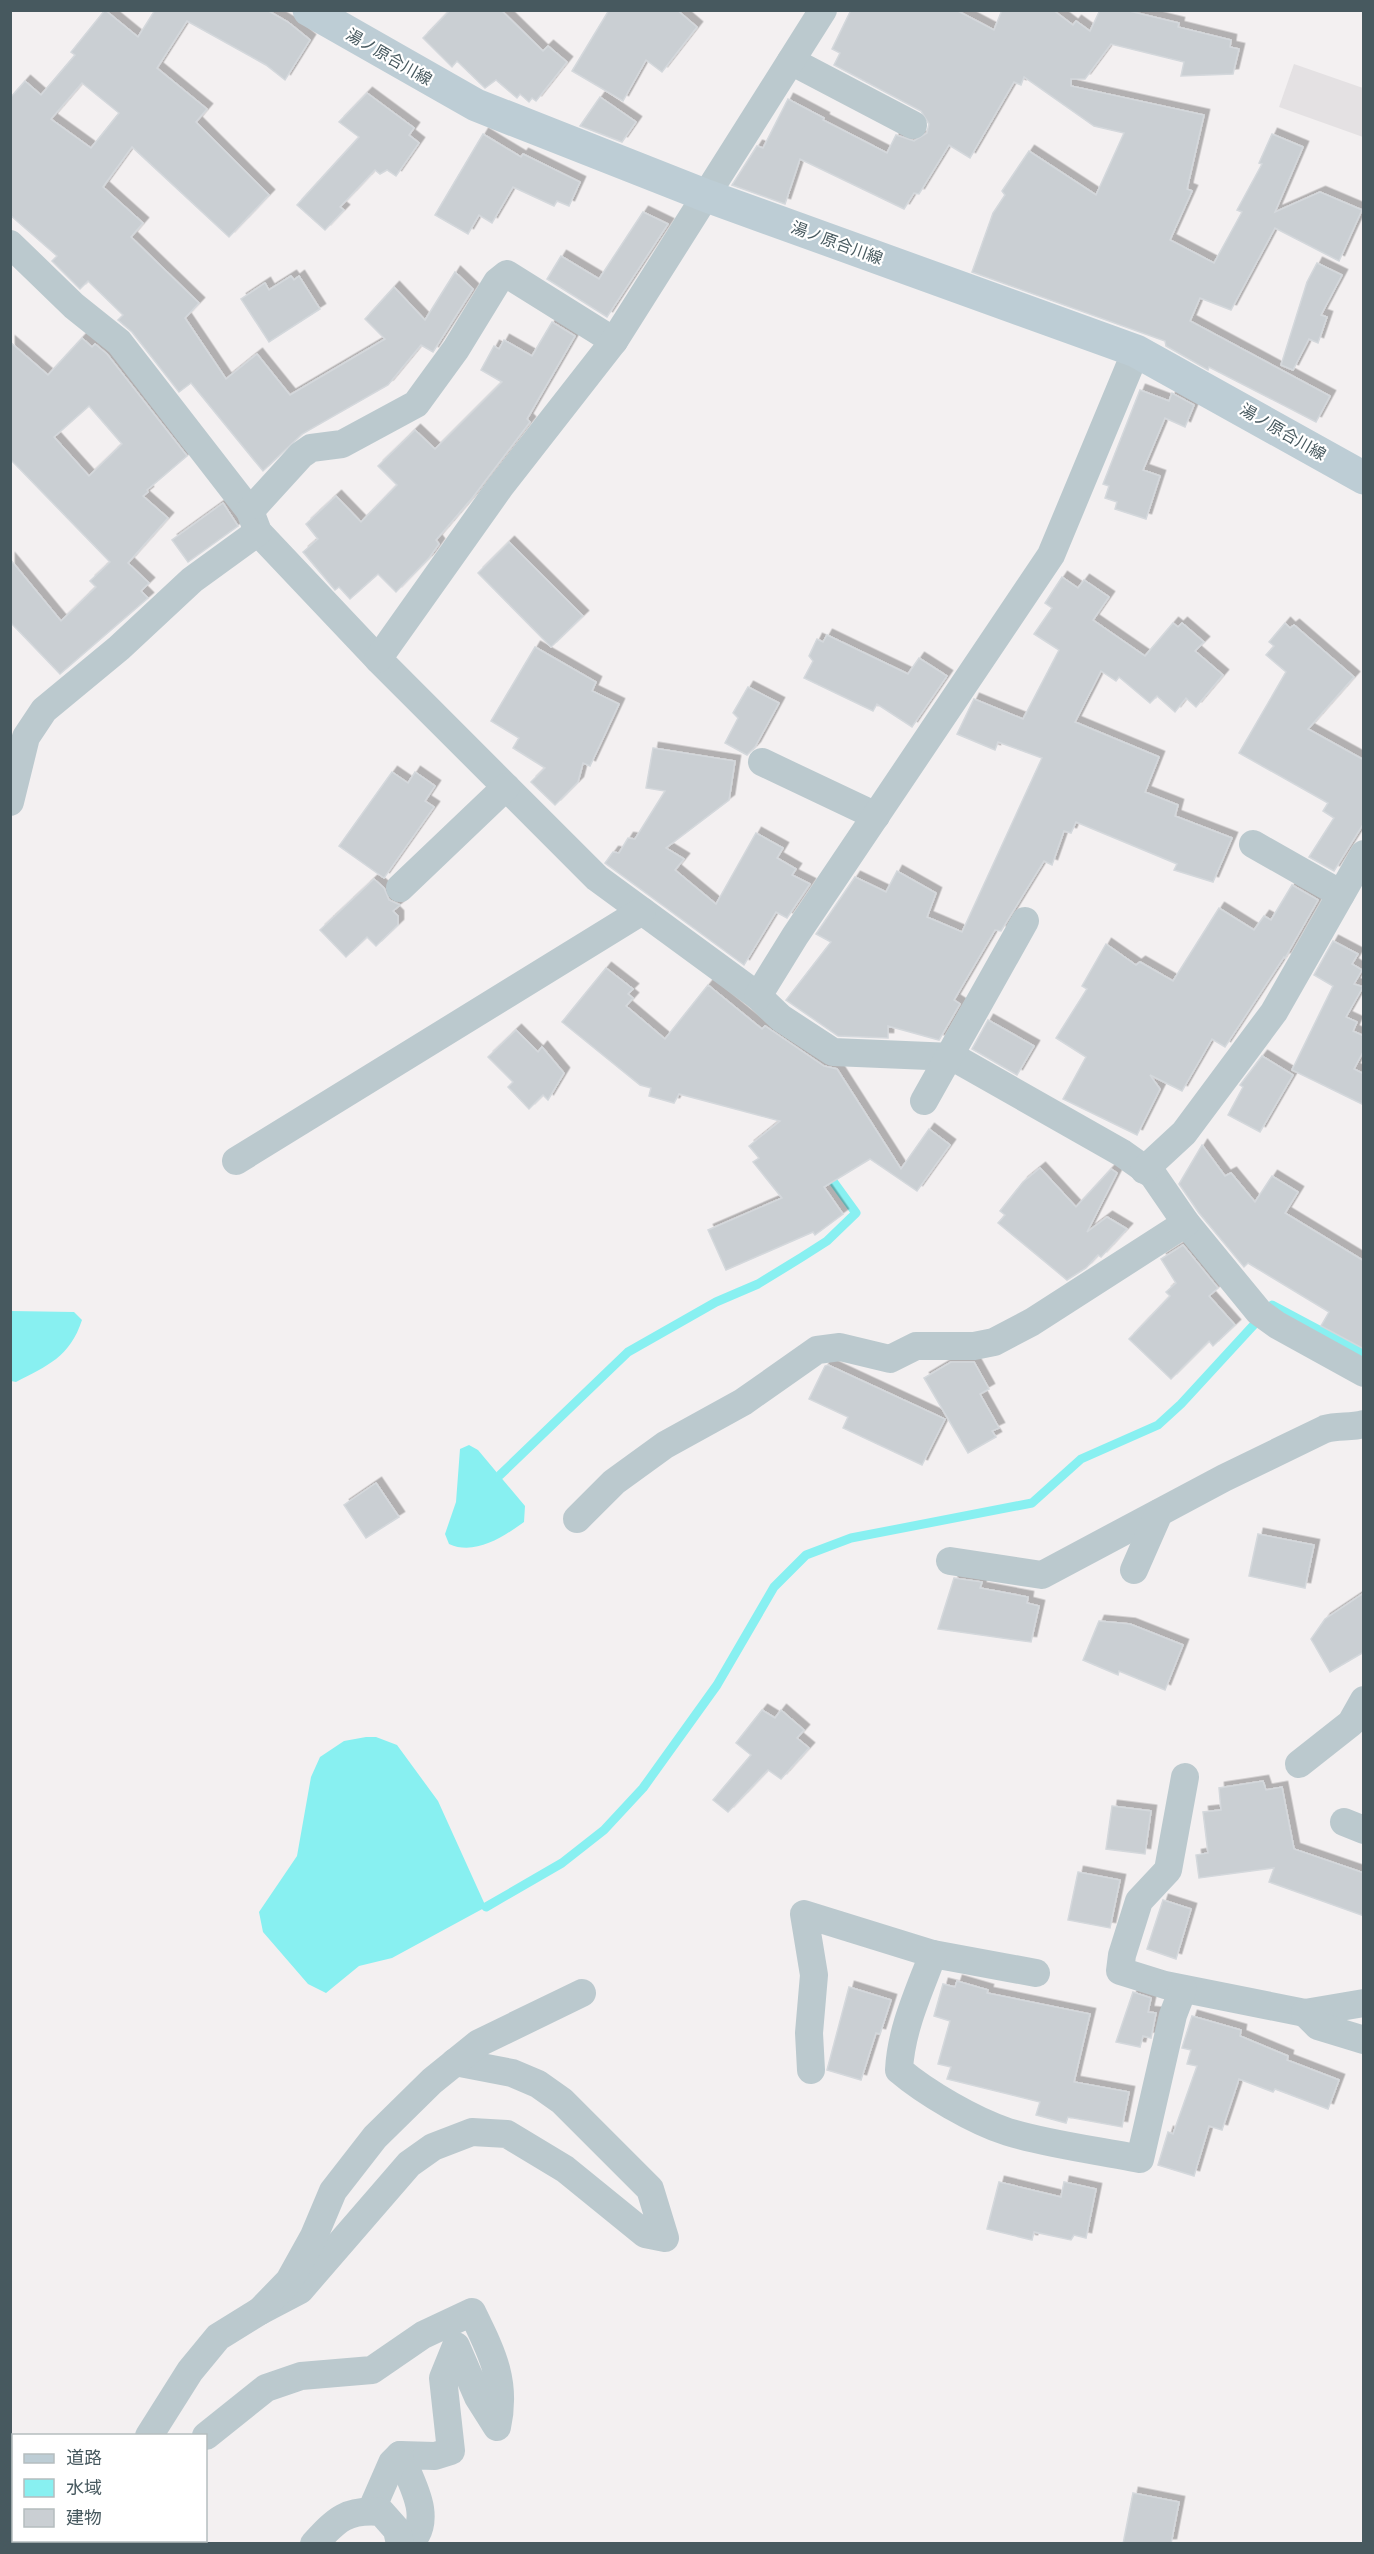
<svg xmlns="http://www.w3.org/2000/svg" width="1374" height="2554" viewBox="0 0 1374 2554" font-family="Figtree,'Noto Sans JP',sans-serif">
<defs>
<filter id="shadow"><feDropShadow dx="5.5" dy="-5.5" stdDeviation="0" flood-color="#0004"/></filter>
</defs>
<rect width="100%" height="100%" fill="#f3f0f1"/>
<path fill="#e4e1e3" d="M 1294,64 L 1363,88 L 1363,137 L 1279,107 Z"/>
<g fill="#88f0f1">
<path d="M 11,1311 L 74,1312 L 82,1320 C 70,1357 47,1366 16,1382 L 11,1381 Z"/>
<path d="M 469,1445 L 478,1450 L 525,1506 L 524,1522 C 503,1537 475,1556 449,1544 L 445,1534 L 456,1502 L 460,1449 Z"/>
<path d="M 366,1737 L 376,1737 L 397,1745 L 438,1801 L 486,1907 L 392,1958 L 359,1966 L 326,1993 L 308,1984 L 263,1932 L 259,1912 L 297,1856 L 311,1777 L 320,1757 L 344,1741 Z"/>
</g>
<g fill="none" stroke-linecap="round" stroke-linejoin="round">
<g stroke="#88f0f1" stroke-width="9">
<path d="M 500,1475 L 628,1352 L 716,1302 L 758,1284 L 802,1257 L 827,1241 L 856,1213 L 827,1173"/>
<path d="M 486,1907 L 562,1863 L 604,1830 L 643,1788 L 717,1685 L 774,1587 L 806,1555 L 851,1538 L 1032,1503 L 1081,1459 L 1158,1425 L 1181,1404 L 1272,1305 L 1364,1354"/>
</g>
</g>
<g fill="#cacfd3" stroke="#d4d8dc" stroke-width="1.5" fill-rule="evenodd" filter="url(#shadow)">
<path d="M 105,10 L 138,37 L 155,10 L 267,10 L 288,22 L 310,40 L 285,80 L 266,65 L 187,21 L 157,68 L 207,109 L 196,122 L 269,195 L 229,237 L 132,147 L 103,187 L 143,223 L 131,237 L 199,303 L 185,318 L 226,379 L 257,354 L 290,395 L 385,339 L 365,319 L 394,287 L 425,320 L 455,272 L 473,289 L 433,352 L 421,345 L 388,385 L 302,434 L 263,471 L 191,383 L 179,392 L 132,332 L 118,320 L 123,315 L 88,281 L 80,289 L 52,261 L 57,256 L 10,215 L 10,98 L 25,81 L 41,95 L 75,55 L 71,52 ZM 82,83 L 119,113 L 91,148 L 51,119 Z"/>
<path d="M 450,10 L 501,10 L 543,51 L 548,46 L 567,62 L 536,101 L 532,98 L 529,102 L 520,94 L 517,98 L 496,80 L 485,88 L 457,61 L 452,67 L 423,38 Z"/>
<path d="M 609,10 L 677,10 L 697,27 L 662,72 L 646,60 L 623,101 L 572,71 Z"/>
<path d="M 851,10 L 956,10 L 994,30 L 1002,10 L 1053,10 L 1073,25 L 1076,21 L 1090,31 L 1100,10 L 1125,10 L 1179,23 L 1178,27 L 1231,40 L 1230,47 L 1239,49 L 1233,74 L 1181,76 L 1184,62 L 1111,44 L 1085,79 L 1071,79 L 1071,86 L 1204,115 L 1187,189 L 1192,191 L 1170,240 L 1214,263 L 1242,212 L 1237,210 L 1262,164 L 1259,163 L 1272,134 L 1303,147 L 1275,212 L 1320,192 L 1362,210 L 1339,261 L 1275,228 L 1231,310 L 1200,298 L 1190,321 L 1330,396 L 1316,422 L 1209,367 L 1208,370 L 1166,346 L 1165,341 L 972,272 L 993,213 L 1005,195 L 1002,191 L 1029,151 L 1096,195 L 1124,133 L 1094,126 L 1024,77 L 1021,85 L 1014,82 L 970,158 L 949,145 L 919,194 L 914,193 L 904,209 L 800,159 L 785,204 L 732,185 L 757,146 L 763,148 L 788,99 L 824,118 L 823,120 L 887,153 L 896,135 L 914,141 L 927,133 L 929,124 L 921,111 L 834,65 L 840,53 L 832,49 Z"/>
<path d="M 367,93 L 414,128 L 409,135 L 419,143 L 396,176 L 387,170 L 380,174 L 375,170 L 340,207 L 344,210 L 325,230 L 297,205 L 359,137 L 339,122 Z"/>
<path d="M 600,97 L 636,122 L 622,142 L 580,126 Z"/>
<path d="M 483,134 L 521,157 L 523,154 L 580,182 L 569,206 L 557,201 L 554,206 L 513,187 L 492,223 L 479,215 L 468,234 L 435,215 Z"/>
<path d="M 643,212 L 668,224 L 607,317 L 547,279 L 561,256 L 599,279 Z"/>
<path d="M 1317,263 L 1342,275 L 1321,315 L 1327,317 L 1318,343 L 1309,339 L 1293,370 L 1281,365 L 1307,282 Z"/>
<path d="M 291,276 L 294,280 L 299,276 L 320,309 L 269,342 L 241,299 L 265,283 L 269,290 Z"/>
<path d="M 552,322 L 575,336 L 527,419 L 530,422 L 473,497 L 436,540 L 439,544 L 429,558 L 396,592 L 378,574 L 350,599 L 339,587 L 335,590 L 303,552 L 318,539 L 306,524 L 336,496 L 361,522 L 397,485 L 378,466 L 415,430 L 435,449 L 502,382 L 481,370 L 494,346 L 499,349 L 504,340 L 532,356 Z"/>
<path d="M 82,338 L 92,347 L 95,344 L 107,354 L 187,456 L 147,490 L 148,492 L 143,496 L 168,518 L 128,563 L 149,583 L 141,591 L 148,598 L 60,674 L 10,622 L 10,559 L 61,621 L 96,587 L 90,581 L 110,562 L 10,459 L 10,342 L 48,375 ZM 89,406 L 122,444 L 89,476 L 54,437 Z"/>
<path d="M 1140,390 L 1169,401 L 1172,393 L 1194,405 L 1185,427 L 1165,418 L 1143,470 L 1160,476 L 1146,519 L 1115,509 L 1117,502 L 1105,498 L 1109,486 L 1103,484 Z"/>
<path d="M 223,503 L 238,526 L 188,562 L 172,540 Z"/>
<path d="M 509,542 L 583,616 L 551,647 L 478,573 Z"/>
<path d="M 1062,577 L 1078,588 L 1084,580 L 1109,597 L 1093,620 L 1145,656 L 1173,623 L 1178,627 L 1182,623 L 1204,642 L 1195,651 L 1223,675 L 1196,707 L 1186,698 L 1175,712 L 1157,696 L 1150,703 L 1119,677 L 1116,681 L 1101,671 L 1075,722 L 1159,757 L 1145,792 L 1178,805 L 1175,816 L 1232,838 L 1213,882 L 1174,870 L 1177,864 L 1076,822 L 1071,833 L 1064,831 L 1052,865 L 1044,861 L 1001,931 L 995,930 L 954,1000 L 960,1004 L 939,1040 L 888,1026 L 888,1038 L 838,1036 L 786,1000 L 831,942 L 816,934 L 855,877 L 886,892 L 897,871 L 936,893 L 927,917 L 962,932 L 1042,758 L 998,742 L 995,750 L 957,734 L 974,699 L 1023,719 L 1059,650 L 1034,634 L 1052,608 L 1045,603 Z"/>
<path d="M 1285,623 L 1290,628 L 1294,625 L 1354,677 L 1308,729 L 1364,760 L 1364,823 L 1334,871 L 1309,857 L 1334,818 L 1323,811 L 1328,803 L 1239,753 L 1286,672 L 1266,655 L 1274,646 L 1269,642 Z"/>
<path d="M 827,635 L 908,674 L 919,658 L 947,676 L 912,727 L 877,704 L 873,711 L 804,678 L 813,661 L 809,656 L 817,639 L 823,642 Z"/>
<path d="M 535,647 L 596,682 L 592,691 L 619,704 L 590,766 L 583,763 L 578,782 L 555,805 L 531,782 L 545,768 L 513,748 L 519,738 L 491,721 Z"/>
<path d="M 748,687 L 779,703 L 755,747 L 747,755 L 725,743 L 738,718 L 733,713 Z"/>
<path d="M 653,748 L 735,761 L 729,800 L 666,848 L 684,859 L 675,870 L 716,904 L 756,833 L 783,848 L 777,858 L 796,869 L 792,875 L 810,884 L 787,918 L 776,912 L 744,965 L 605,863 L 613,852 L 619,853 L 628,838 L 635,839 L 665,791 L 646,788 Z"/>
<path d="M 392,772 L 408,783 L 415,772 L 435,786 L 425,801 L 434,807 L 384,878 L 339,846 Z"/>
<path d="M 374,879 L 384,888 L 389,900 L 400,905 L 393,911 L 398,916 L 398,925 L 376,946 L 367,937 L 346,957 L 320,930 Z"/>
<path d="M 1292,885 L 1318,900 L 1285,958 L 1284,957 L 1225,1047 L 1212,1039 L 1182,1091 L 1150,1075 L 1160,1089 L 1137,1135 L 1063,1099 L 1086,1057 L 1056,1038 L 1087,989 L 1082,986 L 1106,944 L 1136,965 L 1140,962 L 1173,981 L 1219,908 L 1254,930 L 1264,916 L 1271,920 Z"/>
<path d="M 1333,941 L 1358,954 L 1352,964 L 1362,970 L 1354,984 L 1363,987 L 1346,1017 L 1357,1022 L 1353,1031 L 1364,1036 L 1364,1050 L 1354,1069 L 1364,1074 L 1364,1105 L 1292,1070 L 1333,986 L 1314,975 Z"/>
<path d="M 606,968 L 633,989 L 628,994 L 633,998 L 626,1006 L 665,1039 L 708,985 L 762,1029 L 765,1026 L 824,1066 L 837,1069 L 901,1169 L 929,1129 L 950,1145 L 917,1191 L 870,1159 L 824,1187 L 843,1214 L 815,1235 L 813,1232 L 726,1270 L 708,1230 L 782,1198 L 753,1162 L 759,1158 L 749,1146 L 780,1121 L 679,1094 L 674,1103 L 649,1096 L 651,1088 L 640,1085 L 562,1022 Z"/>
<path d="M 988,1020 L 1034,1046 L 1017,1075 L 972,1049 Z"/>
<path d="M 516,1030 L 538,1052 L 542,1047 L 564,1073 L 548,1100 L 543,1095 L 529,1109 L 508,1087 L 513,1082 L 488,1057 Z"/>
<path d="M 1262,1056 L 1293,1075 L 1260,1132 L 1228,1115 L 1243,1087 L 1240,1085 Z"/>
<path d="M 1202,1145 L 1225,1176 L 1231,1173 L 1255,1202 L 1272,1176 L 1298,1192 L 1285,1213 L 1364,1261 L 1364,1349 L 1321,1326 L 1329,1312 L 1248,1263 L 1244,1267 L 1199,1213 L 1179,1184 Z"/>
<path d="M 1040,1168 L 1076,1207 L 1111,1169 L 1117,1173 L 1087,1232 L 1107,1217 L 1127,1229 L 1101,1257 L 1098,1255 L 1086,1268 L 1067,1280 L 998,1223 L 1005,1215 L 1000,1211 L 1023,1182 Z"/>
<path d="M 1183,1245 L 1218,1288 L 1209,1296 L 1235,1325 L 1213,1346 L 1209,1341 L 1171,1379 L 1129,1339 L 1170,1296 L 1166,1292 L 1176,1283 L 1161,1259 Z"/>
<path d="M 951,1362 L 974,1362 L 989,1389 L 980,1394 L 999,1428 L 992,1431 L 996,1437 L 968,1453 L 924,1378 Z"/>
<path d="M 828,1365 L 945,1419 L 922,1465 L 843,1428 L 848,1417 L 809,1399 L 825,1366 Z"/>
<path d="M 376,1483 L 399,1517 L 366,1538 L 344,1505 Z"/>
<path d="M 1258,1534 L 1314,1545 L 1305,1588 L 1249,1576 Z"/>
<path d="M 954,1578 L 982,1582 L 980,1588 L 1028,1597 L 1027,1603 L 1039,1606 L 1031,1642 L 938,1629 Z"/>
<path d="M 1364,1593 L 1364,1652 L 1330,1672 L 1311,1639 L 1325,1619 Z"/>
<path d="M 1099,1621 L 1130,1624 L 1183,1645 L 1165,1690 L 1119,1671 L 1118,1675 L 1083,1660 Z"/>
<path d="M 762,1710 L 775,1718 L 781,1710 L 804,1730 L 797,1738 L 809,1748 L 781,1779 L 768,1770 L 728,1812 L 713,1800 L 751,1755 L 736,1743 Z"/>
<path d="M 1263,1781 L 1266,1790 L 1282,1787 L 1294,1849 L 1364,1873 L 1364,1916 L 1269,1882 L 1274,1868 L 1199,1878 L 1196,1855 L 1208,1853 L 1203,1812 L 1221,1810 L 1219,1788 Z"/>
<path d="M 1112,1806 L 1151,1811 L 1145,1854 L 1106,1849 Z"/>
<path d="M 1078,1872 L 1120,1880 L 1110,1928 L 1068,1920 Z"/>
<path d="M 1163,1900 L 1191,1909 L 1176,1959 L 1147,1949 Z"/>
<path d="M 957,1981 L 988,1990 L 987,1993 L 1090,2014 L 1074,2082 L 1129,2092 L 1122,2127 L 1068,2117 L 1066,2123 L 1036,2115 L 1040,2102 L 947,2079 L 951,2067 L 938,2064 L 950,2021 L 934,2016 L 943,1984 L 955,1987 Z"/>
<path d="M 849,1987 L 891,2000 L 880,2034 L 876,2033 L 861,2080 L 827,2070 Z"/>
<path d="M 1133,1992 L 1151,1998 L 1148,2012 L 1156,2013 L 1151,2038 L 1143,2036 L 1140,2047 L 1116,2042 Z"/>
<path d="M 1192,2016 L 1241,2030 L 1240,2036 L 1288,2056 L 1287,2060 L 1339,2080 L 1328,2109 L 1275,2089 L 1273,2092 L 1239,2079 L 1222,2130 L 1209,2126 L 1194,2176 L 1158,2165 L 1168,2132 L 1173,2134 L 1197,2066 L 1187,2064 L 1191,2050 L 1182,2048 Z"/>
<path d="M 999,2182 L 1061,2197 L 1064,2182 L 1096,2189 L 1086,2238 L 1074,2235 L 1071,2240 L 1034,2232 L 1032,2240 L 987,2229 Z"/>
<path d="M 1133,2493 L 1179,2502 L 1171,2544 L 1123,2544 Z"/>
</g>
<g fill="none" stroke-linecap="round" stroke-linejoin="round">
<g stroke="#bbc9ce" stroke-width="28">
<path d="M 791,61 L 913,125"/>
<path d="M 10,244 L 74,306 L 119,342 L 250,511 L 258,532 L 378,659 L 597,878 L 758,996 L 781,1018 L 833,1052 L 953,1057 L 1122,1153 L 1153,1175 L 1186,1223 L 1259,1312 L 1277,1325 L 1364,1373"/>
<path d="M 250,511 L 301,455 L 311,448 L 342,444 L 416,404 L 456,349 L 497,282 L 507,274 L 614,341"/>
<path d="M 378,659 L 500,487 L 614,341 L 823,10"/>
<path d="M 762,762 L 876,816"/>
<path d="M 10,802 L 26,737 L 44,710 L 119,648 L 192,580 L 258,532"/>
<path d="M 1253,844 L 1341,894"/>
<path d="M 400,888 L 506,787"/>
<path d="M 758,996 L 795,936 L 1051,555 L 1136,351"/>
<path d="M 924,1101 L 1025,921"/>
<path d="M 236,1161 L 642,911"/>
<path d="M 1144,1170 L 1184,1133 L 1274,1012 L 1364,854"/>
<path d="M 577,1519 L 614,1482 L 665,1445 L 743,1402 L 817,1350 L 840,1347 L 890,1359 L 916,1346 L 974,1346 L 994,1342 L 1032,1322 L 1186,1223"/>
<path d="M 950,1561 L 1042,1575 L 1224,1478 L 1325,1429 C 1338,1425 1350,1428 1364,1424"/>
<path d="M 1134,1570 L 1159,1513"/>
<path d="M 1299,1764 L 1351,1723 L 1364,1700"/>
<path d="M 1185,1777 L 1168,1870 L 1139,1901 L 1122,1955 L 1120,1971 L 1165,1985 L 1305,2013 L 1364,2003"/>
<path d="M 1344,1822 L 1364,1830"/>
<path d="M 933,1954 L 1036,1973"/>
<path d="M 1305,2013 L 1318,2026 L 1364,2040"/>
<path d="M 811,2070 L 809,2033 L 814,1975 L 804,1914 L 933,1954 C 919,1992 901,2029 899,2070 C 926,2093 974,2121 1008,2132 C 1051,2145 1096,2150 1140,2159 L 1173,2015 L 1183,1989"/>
<path d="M 260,2311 L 300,2290 L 409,2164 L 433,2147 L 472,2132 L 507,2134 L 565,2169 L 645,2234 L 665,2238 L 650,2189 L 562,2101 L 538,2084 L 512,2073 L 455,2062"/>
<path d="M 149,2436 L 190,2371 L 218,2337 L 260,2311 L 289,2281 L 314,2236 L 333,2191 L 375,2137 L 432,2081 L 479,2043 L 582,1993"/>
<path d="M 206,2436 L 266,2388 L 301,2376 L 372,2370 L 423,2335 L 472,2312 C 492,2353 507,2381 497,2427 L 478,2397 L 456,2346 L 443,2378 L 451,2451 L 435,2456 L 400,2455 C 411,2483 435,2519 409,2544"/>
<path d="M 371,2511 L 392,2463 L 400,2455"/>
<path d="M 95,2544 L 99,2540"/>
<path d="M 314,2544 C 337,2519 347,2509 381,2512 L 397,2530 L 400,2544"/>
</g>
<path stroke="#bdcdd5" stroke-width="33" d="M 309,10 L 476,105 L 707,196 L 1136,351 L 1364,478"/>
</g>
<g text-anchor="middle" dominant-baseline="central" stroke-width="4.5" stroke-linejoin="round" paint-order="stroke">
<g font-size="16" fill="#47595f" stroke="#fff">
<text transform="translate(389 57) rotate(30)">湯ノ原合川線</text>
<text transform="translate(837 243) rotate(20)">湯ノ原合川線</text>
<text transform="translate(1283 432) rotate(30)">湯ノ原合川線</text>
</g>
</g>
<rect width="1374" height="2554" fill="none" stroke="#47595f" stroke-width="24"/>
<rect x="12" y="2434" width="195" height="108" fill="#ffffff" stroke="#b5bdbf" stroke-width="1.5"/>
<rect x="24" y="2454" width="30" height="9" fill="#bdcdd5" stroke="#b5bdbf" stroke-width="1.5"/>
<text x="66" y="2464" font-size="18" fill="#47595f">道路</text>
<rect x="24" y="2479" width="30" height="18" fill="#88f0f1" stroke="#b5bdbf" stroke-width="1.5"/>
<text x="66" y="2494" font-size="18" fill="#47595f">水域</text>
<rect x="24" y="2509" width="30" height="18" fill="#cacfd3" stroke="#b5bdbf" stroke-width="1.5"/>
<text x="66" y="2524" font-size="18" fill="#47595f">建物</text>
</svg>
